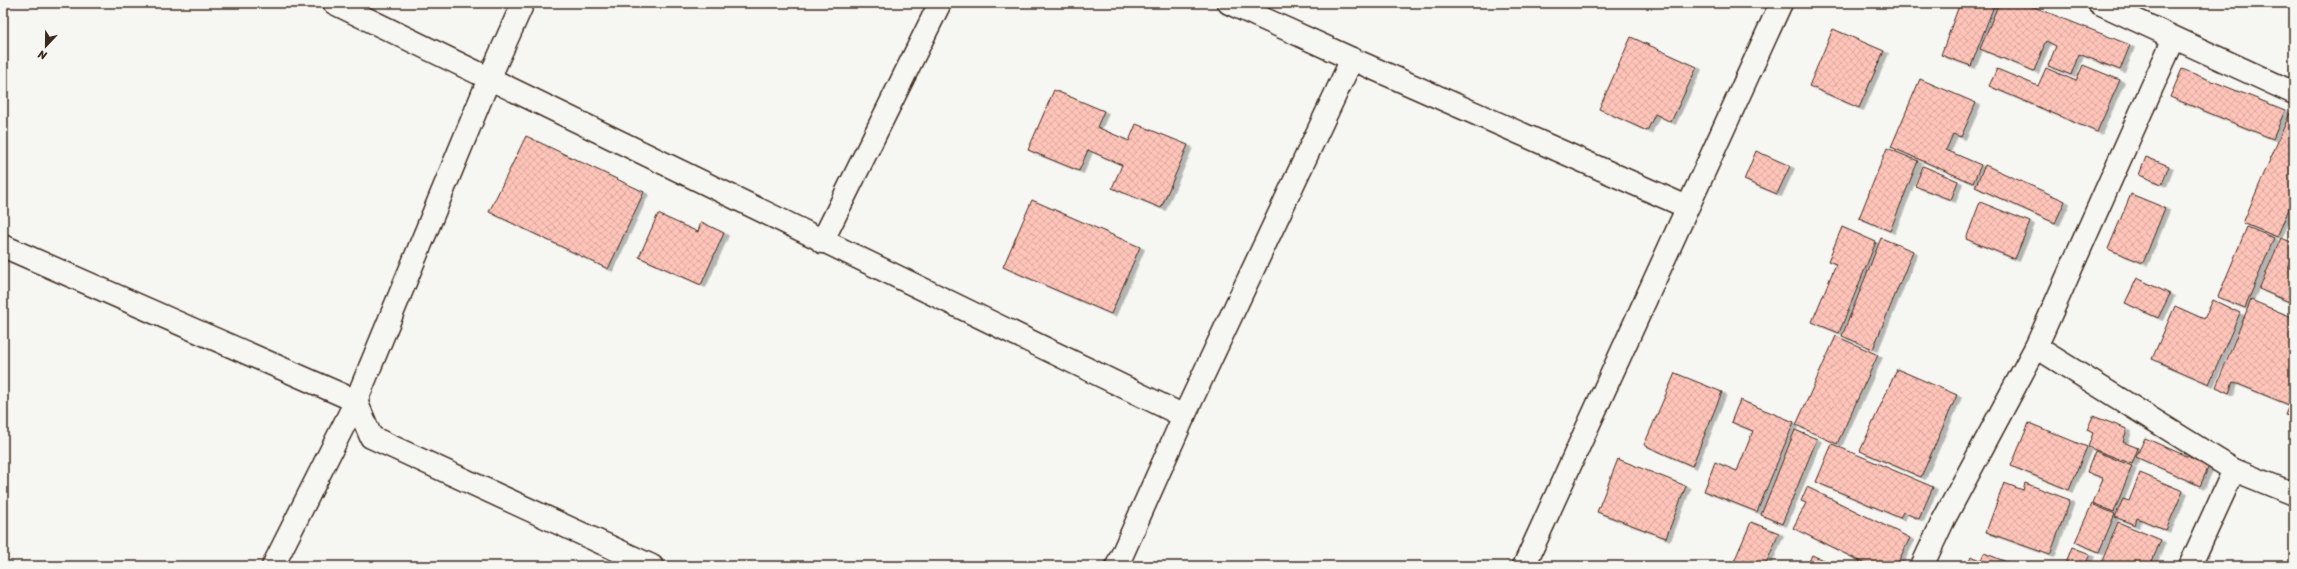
<svg xmlns="http://www.w3.org/2000/svg" width="2297" height="569" viewBox="0 0 2297 569" font-family="Sriracha,sans-serif">
<defs>
<pattern id="building-cross-hatch" width="8" height="8" patternUnits="userSpaceOnUse"><rect width="8" height="8" fill="#ffc4ba"/><path d="M0 0l8 8M0 8l8-8" fill="none" stroke="#dba99f"/></pattern>
<filter id="shadow"><feDropShadow dx="4.5" dy="2.5" stdDeviation="0" flood-color="#0004"/></filter>
</defs>
<rect width="100%" height="100%" fill="#f6f6f2"/>
<filter id="ink" filterUnits="userSpaceOnUse"><feTurbulence type="fractalNoise" baseFrequency=".025" numOctaves="2"/><feDisplacementMap in="SourceGraphic" scale="8" xChannelSelector="R" yChannelSelector="G"/><feConvolveMatrix kernelMatrix="1 2 1 2 8 2 1 2 1" color-interpolation-filters="sRGB"/></filter>
<g filter="url(#ink)">
<g fill="url(#building-cross-hatch)" stroke="#3b2a1e" filter="url(#shadow)">
<path d="M 1960,3 L 1995,3 L 1971,66 L 1941,55 Z"/>
<path d="M 1999,3 L 2024,3 L 2130,45 L 2120,70 L 2079,54 L 2071,75 L 2048,66 L 2056,46 L 2046,41 L 2034,71 L 1980,49 Z"/>
<path d="M 1833,29 L 1884,51 L 1859,108 L 1809,86 Z"/>
<path d="M 1631,37 L 1697,67 L 1671,122 L 1655,114 L 1647,131 L 1599,109 Z"/>
<path d="M 2083,65 L 2120,80 L 2097,132 L 1989,86 L 1997,69 L 2038,86 L 2046,68 L 2076,81 Z"/>
<path d="M 2182,69 L 2285,110 L 2273,139 L 2170,97 Z"/>
<path d="M 1920,79 L 1976,103 L 1961,137 L 1953,134 L 1946,150 L 1981,165 L 1973,183 L 1891,147 Z"/>
<path d="M 1054,90 L 1104,111 L 1097,127 L 1129,141 L 1136,124 L 1188,145 L 1161,208 L 1112,188 L 1122,165 L 1088,150 L 1079,171 L 1028,150 Z"/>
<path d="M 2290,113 L 2294,115 L 2294,197 L 2277,237 L 2243,223 Z"/>
<path d="M 526,136 L 644,192 L 608,269 L 489,212 Z"/>
<path d="M 1887,148 L 1918,161 L 1890,231 L 1859,218 Z"/>
<path d="M 1756,151 L 1790,166 L 1777,194 L 1744,180 Z"/>
<path d="M 2146,157 L 2169,166 L 2162,184 L 2139,175 Z"/>
<path d="M 1985,165 L 2065,201 L 2055,223 L 1975,187 Z"/>
<path d="M 1923,166 L 1958,181 L 1951,200 L 1915,186 Z"/>
<path d="M 2131,194 L 2165,208 L 2143,263 L 2108,249 Z"/>
<path d="M 1032,200 L 1140,247 L 1111,314 L 1003,267 Z"/>
<path d="M 1980,202 L 2030,222 L 2015,259 L 1966,239 Z"/>
<path d="M 658,214 L 698,232 L 701,222 L 724,233 L 701,285 L 639,257 Z"/>
<path d="M 1842,227 L 1876,242 L 1839,333 L 1812,322 L 1836,264 L 1828,261 Z"/>
<path d="M 2247,227 L 2274,238 L 2245,308 L 2218,297 Z"/>
<path d="M 1881,238 L 1913,251 L 1873,349 L 1842,336 Z"/>
<path d="M 2281,238 L 2294,243 L 2294,304 L 2259,289 Z"/>
<path d="M 2137,278 L 2170,294 L 2158,318 L 2125,303 Z"/>
<path d="M 2213,300 L 2240,313 L 2209,384 L 2152,359 L 2175,306 L 2204,319 Z"/>
<path d="M 2251,300 L 2294,318 L 2294,418 L 2285,415 L 2289,405 L 2233,382 L 2229,393 L 2216,387 Z"/>
<path d="M 1836,336 L 1878,355 L 1837,444 L 1796,425 Z"/>
<path d="M 1897,369 L 1957,395 L 1921,477 L 1860,451 Z"/>
<path d="M 1675,373 L 1722,392 L 1692,466 L 1644,445 Z"/>
<path d="M 1740,400 L 1794,422 L 1757,512 L 1704,491 L 1715,462 L 1737,471 L 1753,431 L 1731,422 Z"/>
<path d="M 2093,416 L 2127,429 L 2123,442 L 2138,448 L 2132,464 L 2088,447 L 2093,433 L 2087,430 Z"/>
<path d="M 2029,423 L 2087,447 L 2069,490 L 2011,466 Z"/>
<path d="M 1795,430 L 1817,439 L 1782,524 L 1761,515 Z"/>
<path d="M 2145,438 L 2209,466 L 2200,486 L 2136,457 Z"/>
<path d="M 1832,444 L 1933,487 L 1919,519 L 1903,512 L 1900,518 L 1816,482 Z"/>
<path d="M 2095,451 L 2132,466 L 2114,512 L 2093,503 L 2103,478 L 2087,472 Z"/>
<path d="M 1618,459 L 1686,486 L 1666,538 L 1597,512 Z"/>
<path d="M 2140,473 L 2183,491 L 2166,530 L 2137,518 L 2135,525 L 2115,517 L 2123,499 L 2129,501 Z"/>
<path d="M 2004,483 L 2023,490 L 2025,483 L 2070,500 L 2050,555 L 1986,532 Z"/>
<path d="M 1807,487 L 1910,538 L 1896,566 L 1870,566 L 1793,528 L 1806,503 L 1801,501 Z"/>
<path d="M 2092,504 L 2115,514 L 2099,552 L 2075,542 Z"/>
<path d="M 1751,522 L 1779,533 L 1765,566 L 1732,566 Z"/>
<path d="M 2118,522 L 2161,540 L 2150,566 L 2100,566 Z"/>
<path d="M 2072,547 L 2090,554 L 2085,566 L 2065,565 Z"/>
<path d="M 1984,553 L 2017,566 L 1967,566 L 1971,556 L 1981,560 Z"/>
<path d="M 1812,555 L 1836,566 L 1807,566 Z"/>
</g>
<g fill="none" stroke-linecap="round" stroke-linejoin="round">
<defs>
<g id="minor">
<path d="M 334,3 L 1184,416"/>
<path d="M 1229,3 L 1352,59 L 1687,207"/>
<path d="M 2099,3 L 2294,93"/>
<path d="M 822,242 L 940,3"/>
<path d="M 3,246 L 356,401 L 371,437 L 652,566"/>
<path d="M 2036,347 L 2234,470 L 2294,494"/>
<path d="M 273,566 L 356,401 L 489,79 L 523,3"/>
<path d="M 1117,566 L 1184,416 L 1352,59"/>
<path d="M 1524,566 L 1781,3"/>
<path d="M 1922,566 L 1943,521 L 2036,347 L 2174,38"/>
<path d="M 2190,566 L 2234,470"/>
</g>
</defs>
<use href="#minor" stroke="#3b2a1e" stroke-width="25"/>
<use href="#minor" stroke="#f6f6f2" stroke-width="22"/>
</g>
</g>
<rect width="2297" height="569" fill="none" stroke="#f6f6f2" stroke-width="16"/>
<rect x="8" y="8" width="2281" height="553" fill="none" stroke="#3b2a1e" stroke-width="1.5" filter="url(#ink)"/>
<g transform="translate(46 46) rotate(202)" stroke="#f6f6f2" stroke-width="3" paint-order="stroke">
<path d="M0-3L7 15L0 10L-7 15Z" fill="#3b2a1e"/>
<text y="-6" font-size="11" font-weight="bold" text-anchor="middle" fill="#3b2a1e">N</text>
</g>
</svg>
